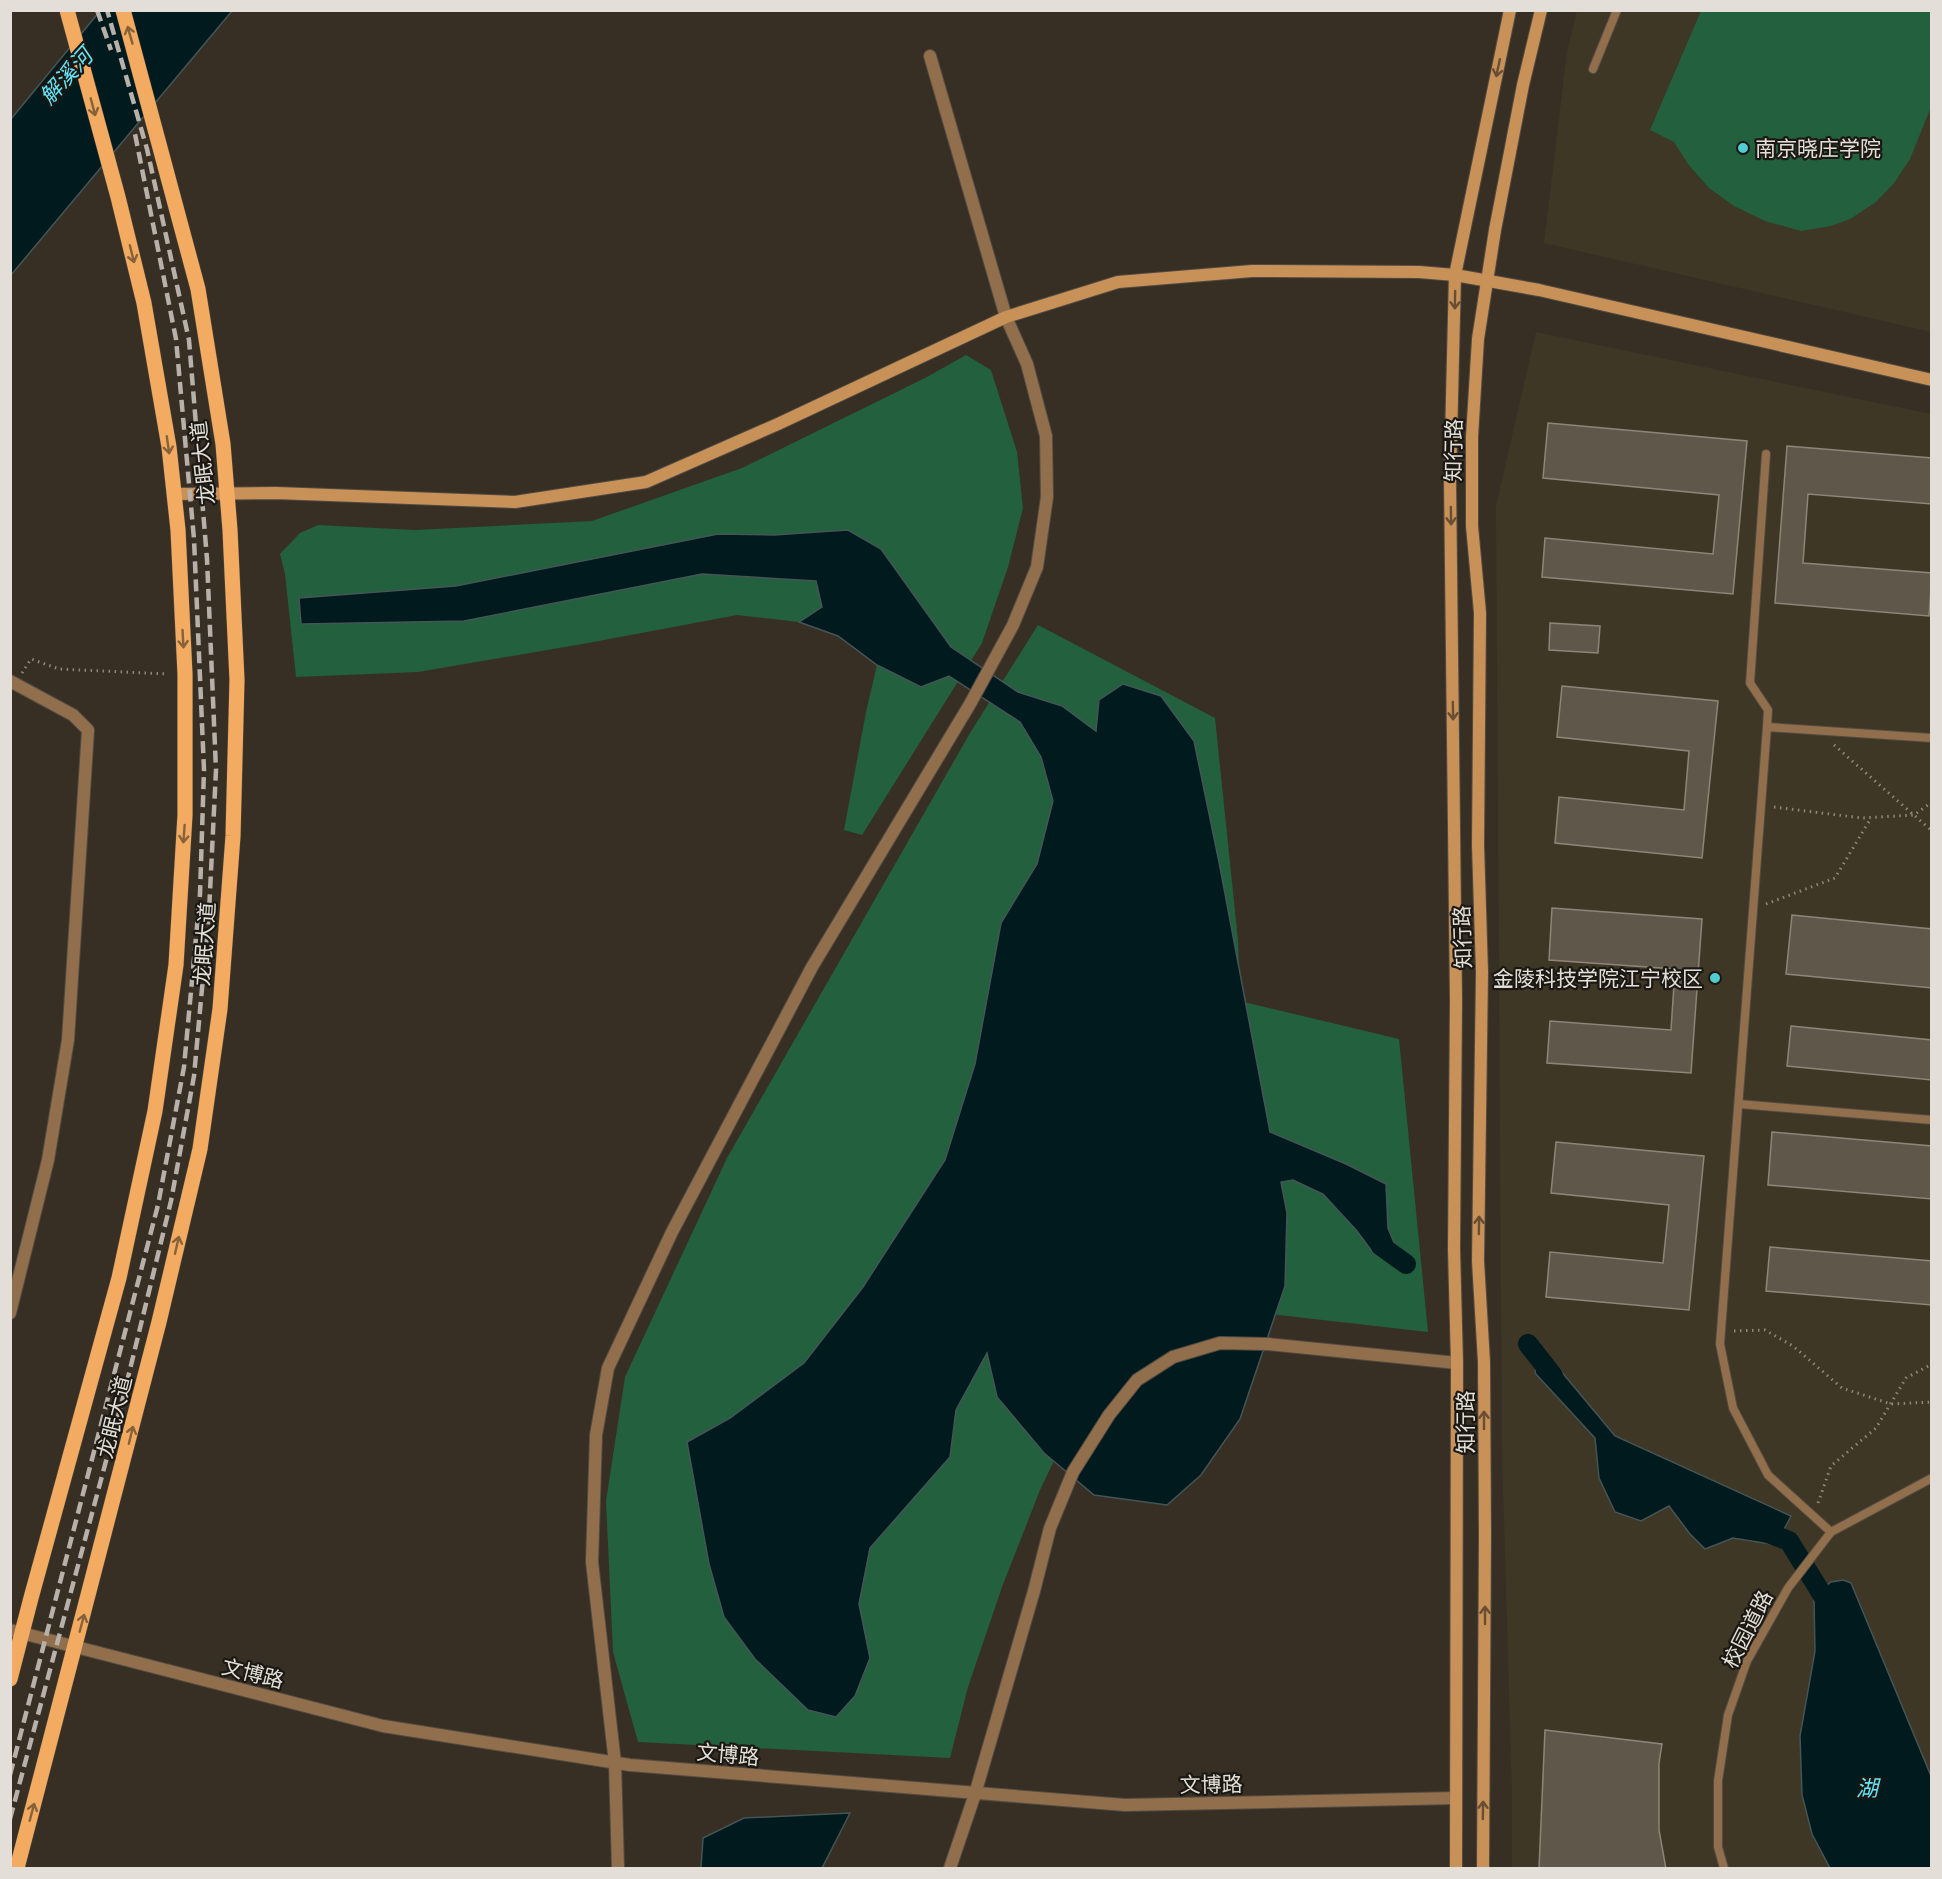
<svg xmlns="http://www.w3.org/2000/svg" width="1942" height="1879" viewBox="0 0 1942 1879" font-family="Manrope,'Noto Sans SC',sans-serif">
<rect width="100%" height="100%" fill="#372f24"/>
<g fill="#3e3726">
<path d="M 1577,11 L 1931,11 L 1931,332 L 1544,243 L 1567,52 Z"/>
<path d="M 1536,332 L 1931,414 L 1932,1868 L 1512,1868 L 1512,1795 L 1502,1450 L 1496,506 Z"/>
</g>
<g fill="#23603e">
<path d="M 1701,11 L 1931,11 L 1931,107 L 1910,159 L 1894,183 L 1876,202 L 1850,219 L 1831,226 L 1801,231 L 1765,221 L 1734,206 L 1709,188 L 1688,164 L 1674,142 L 1650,130 Z"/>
<path d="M 966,355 L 991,370 L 1017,452 L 1023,508 L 1008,567 L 982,643 L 862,835 L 844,830 L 866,712 L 877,665 L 838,636 L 799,622 L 737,615 L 588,643 L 418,672 L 296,677 L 285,574 L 280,554 L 300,533 L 318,525 L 415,530 L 592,521 L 742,468 L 925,378 Z"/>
<path d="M 1038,625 L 1215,718 L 1238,940 L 1240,1001 L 1399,1039 L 1428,1332 L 1199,1306 L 1080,1406 L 1040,1490 L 1002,1587 L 968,1687 L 950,1758 L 638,1742 L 613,1652 L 606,1501 L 625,1377 L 727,1158 L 970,733 Z"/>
</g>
<g fill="#001a1e" stroke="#445556" stroke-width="1.5">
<path d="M 100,11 L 232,11 L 11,275 L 11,119 Z"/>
<path d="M 848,530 L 881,549 L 951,647 L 1018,692 L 1062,706 L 1096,731 L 1099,700 L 1123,684 L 1161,696 L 1194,741 L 1219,862 L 1270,1132 L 1346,1164 L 1386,1184 L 1388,1228 L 1404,1267 L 1374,1254 L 1357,1231 L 1323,1194 L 1293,1180 L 1281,1182 L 1287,1213 L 1285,1286 L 1240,1419 L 1201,1475 L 1167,1505 L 1094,1495 L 1044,1453 L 997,1397 L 987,1353 L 956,1410 L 950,1457 L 870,1548 L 859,1604 L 870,1658 L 855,1696 L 836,1717 L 808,1710 L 755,1659 L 724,1617 L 709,1564 L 687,1442 L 730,1418 L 804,1363 L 863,1287 L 945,1160 L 975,1064 L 1001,923 L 1037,864 L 1053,801 L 1041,757 L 1020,722 L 949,676 L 921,687 L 877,665 L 838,636 L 799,622 L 822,607 L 816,581 L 702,574 L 464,621 L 301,624 L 299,598 L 456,586 L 718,534 L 774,535 Z"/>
<path d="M 1540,1346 L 1615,1436 L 1791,1516 L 1776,1545 L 1733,1538 L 1705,1549 L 1690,1534 L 1669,1506 L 1641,1521 L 1615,1512 L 1599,1478 L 1595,1438 L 1535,1373 Z"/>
<path d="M 1843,1580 L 1851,1583 L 1931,1776 L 1931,1868 L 1830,1868 L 1812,1834 L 1802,1795 L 1800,1736 L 1815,1651 L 1814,1599 L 1822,1589 L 1831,1582 Z"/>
<path d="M 850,1813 L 822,1868 L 701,1868 L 703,1838 L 744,1818 Z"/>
</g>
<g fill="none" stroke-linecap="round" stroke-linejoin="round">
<g stroke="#001a1e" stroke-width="20">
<path d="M 1381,1243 L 1381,1246 L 1406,1264"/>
<path d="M 1528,1344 L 1553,1376"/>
<path d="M 1755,1528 L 1789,1541 L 1833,1612"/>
</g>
</g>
<g fill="#60574b" stroke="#8e8578" stroke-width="1.5">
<path d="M 1548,423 L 1747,441 L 1733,594 L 1542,577 L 1545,538 L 1713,554 L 1719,495 L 1543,478 Z"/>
<path d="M 1787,446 L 1932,458 L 1932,504 L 1808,494 L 1803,563 L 1932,573 L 1929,616 L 1775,603 Z"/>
<path d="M 1550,623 L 1600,626 L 1598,653 L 1549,650 Z"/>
<path d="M 1562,686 L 1718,701 L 1702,858 L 1555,843 L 1559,797 L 1684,810 L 1689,751 L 1557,737 Z"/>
<path d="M 1552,908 L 1702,919 L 1691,1073 L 1547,1063 L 1550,1021 L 1671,1030 L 1675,969 L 1549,960 Z"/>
<path d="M 1792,915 L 1932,929 L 1932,988 L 1786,974 Z"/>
<path d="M 1791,1026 L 1932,1040 L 1932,1080 L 1787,1066 Z"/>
<path d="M 1772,1132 L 1932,1146 L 1932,1199 L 1768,1185 Z"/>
<path d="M 1556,1142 L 1704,1156 L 1689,1310 L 1546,1297 L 1550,1252 L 1663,1263 L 1669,1205 L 1551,1193 Z"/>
<path d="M 1770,1247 L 1932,1261 L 1932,1305 L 1766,1291 Z"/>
<path d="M 1545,1730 L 1662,1744 L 1659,1763 L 1659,1830 L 1666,1869 L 1539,1869 Z"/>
</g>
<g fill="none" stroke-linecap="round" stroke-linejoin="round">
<defs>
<g id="lane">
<path d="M 1593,69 L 1617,10"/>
<path d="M 1766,454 L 1750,683 L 1768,710 L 1767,727"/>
<path d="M 1739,1104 L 1932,1120"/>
<path d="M 1831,1532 L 1768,1475 L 1733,1408 L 1720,1344 L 1767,727 L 1932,738"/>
<path d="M 1724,1868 L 1718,1847 L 1718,1781 L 1728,1715 L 1747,1661 L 1788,1588 L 1831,1532 L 1932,1478"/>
</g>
<g id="street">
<path d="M 10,681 L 73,715 L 88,730 L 68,1040 L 48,1160 L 10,1313"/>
<path d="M 10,1630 L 383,1726 L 630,1765 L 1125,1805 L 1456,1798"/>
<path d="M 618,1868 L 615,1763 L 592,1562 L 596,1435 L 608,1368 L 672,1232 L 812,967 L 970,704 L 1013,625 L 1037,567 L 1047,497 L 1046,436 L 1027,364 L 1006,317 L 930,56"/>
<path d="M 950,1868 L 975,1794 L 1034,1591 L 1050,1528 L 1073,1472 L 1109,1415 L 1137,1380 L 1173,1357 L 1220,1343 L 1268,1344 L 1457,1363"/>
</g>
<g id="secondary">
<path d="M 174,494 L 276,493 L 515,502 L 646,482 L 778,424 L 1006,317 L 1118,282 L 1252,271 L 1419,272 L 1455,275 L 1539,290 L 1932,380"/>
<path d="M 1456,1868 L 1457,1363 L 1454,1249 L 1456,1001 L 1450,480 L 1455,275 L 1510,10"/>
<path d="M 1483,1868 L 1485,1535 L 1484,1362 L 1478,1261 L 1482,972 L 1478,845 L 1480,613 L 1472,526 L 1472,437 L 1478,339 L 1495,230 L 1523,85 L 1541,10"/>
</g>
<g id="primary">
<path d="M 10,1679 L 31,1598 L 119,1278 L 155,1111 L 176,965 L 185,815 L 185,674 L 178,530 L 169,447 L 144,303 L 118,197 L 67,10"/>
<path d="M 17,1868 L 159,1322 L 200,1149 L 220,1009 L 233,836 L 237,680 L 230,530 L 223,444 L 198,289 L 123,10"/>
</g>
</defs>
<use href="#lane" stroke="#534b41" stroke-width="10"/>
<use href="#street" stroke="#534b41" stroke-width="14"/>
<use href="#secondary" stroke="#534b41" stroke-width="14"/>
<use href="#primary" stroke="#534b41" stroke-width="16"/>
<g stroke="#8d877e" stroke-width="3" stroke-dasharray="1.5 4.5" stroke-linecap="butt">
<path d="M 22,673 L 31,659 L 59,669 L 168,674"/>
<path d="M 1834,745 L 1932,831"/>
<path d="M 1774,807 L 1862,818 L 1914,815 L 1932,802"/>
<path d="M 1766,904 L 1835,878 L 1871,818"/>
<path d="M 1734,1331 L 1765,1330 L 1793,1346 L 1842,1388 L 1891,1404 L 1932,1402"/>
<path d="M 1818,1503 L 1831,1466 L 1876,1428 L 1906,1378 L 1932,1364"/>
</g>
<use href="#lane" stroke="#916f4c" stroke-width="8"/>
<use href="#street" stroke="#916f4c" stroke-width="12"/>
<use href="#secondary" stroke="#c79158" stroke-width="12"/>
<use href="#primary" stroke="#f2ab60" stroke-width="15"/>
<g stroke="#b7b1a9" stroke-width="4.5" stroke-dasharray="12 6" stroke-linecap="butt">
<path d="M 97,10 L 111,50"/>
<path d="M 10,1775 L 158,1205 L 184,1067 L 200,894 L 204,770 L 194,539 L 176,339 L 135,134"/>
<path d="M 10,1819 L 124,1394 L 171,1201 L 194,1076 L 209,912 L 216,770 L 207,559 L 189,340 L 147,149 L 107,10"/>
</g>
</g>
<defs><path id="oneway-shaft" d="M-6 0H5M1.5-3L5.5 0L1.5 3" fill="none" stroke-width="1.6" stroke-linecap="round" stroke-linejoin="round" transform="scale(1.5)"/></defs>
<g stroke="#86623a">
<use href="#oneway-shaft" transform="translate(130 35) rotate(-106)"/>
<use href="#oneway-shaft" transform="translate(93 107) rotate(75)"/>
<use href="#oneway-shaft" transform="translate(132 254) rotate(76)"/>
<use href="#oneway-shaft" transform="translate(168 445) rotate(82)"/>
<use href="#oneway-shaft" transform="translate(183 639) rotate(87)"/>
<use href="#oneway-shaft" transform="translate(184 834) rotate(94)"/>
<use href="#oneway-shaft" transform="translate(177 1245) rotate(-77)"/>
<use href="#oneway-shaft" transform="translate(131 1435) rotate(-76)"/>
<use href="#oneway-shaft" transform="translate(82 1623) rotate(-75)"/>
<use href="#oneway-shaft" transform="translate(32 1812) rotate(-75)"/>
</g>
<g stroke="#684e32">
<use href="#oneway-shaft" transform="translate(1498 68) rotate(102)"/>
<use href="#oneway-shaft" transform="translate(1455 300) rotate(91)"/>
<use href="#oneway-shaft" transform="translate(1451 516) rotate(89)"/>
<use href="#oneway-shaft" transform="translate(1453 711) rotate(89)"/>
<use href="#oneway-shaft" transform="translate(1479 1225) rotate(-89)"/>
<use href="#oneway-shaft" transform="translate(1484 1420) rotate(-90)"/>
<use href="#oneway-shaft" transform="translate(1485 1615) rotate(-90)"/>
<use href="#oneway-shaft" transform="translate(1483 1810) rotate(-89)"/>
</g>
<g fill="#51ccd1" stroke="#1b1813" stroke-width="2">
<circle cx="1743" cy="148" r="6"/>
<circle cx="1715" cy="978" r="6"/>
</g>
<g text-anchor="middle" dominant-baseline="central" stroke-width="4.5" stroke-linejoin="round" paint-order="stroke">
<g font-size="21" fill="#e3ded7" stroke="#1b1813" text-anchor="start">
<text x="1755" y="148">南京晓庄学院</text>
<text x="1703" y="978" text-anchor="end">金陵科技学院江宁校区</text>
</g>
<g font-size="21" fill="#e3ded7" stroke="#1b1813">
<text transform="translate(1453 450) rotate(-89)">知行路</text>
<text transform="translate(202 463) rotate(-96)">龙眠大道</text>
<text transform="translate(1462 937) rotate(-92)">知行路</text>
<text transform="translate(204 944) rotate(-86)">龙眠大道</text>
<text transform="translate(114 1417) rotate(-76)">龙眠大道</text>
<text transform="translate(1465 1422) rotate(-90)">知行路</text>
<text transform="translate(1747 1629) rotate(-63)">校园道路</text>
<text transform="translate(253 1673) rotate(14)">文博路</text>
<text transform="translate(728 1754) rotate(5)">文博路</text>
<text transform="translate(1211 1784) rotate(-1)">文博路</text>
</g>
<g font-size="22" font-style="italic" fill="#64e4f8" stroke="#1b1813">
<text transform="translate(66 76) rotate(-48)">解溪河</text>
<text x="1867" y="1788">湖</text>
</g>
</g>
<rect width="1942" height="1879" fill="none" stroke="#e3ded7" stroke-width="24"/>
</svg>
